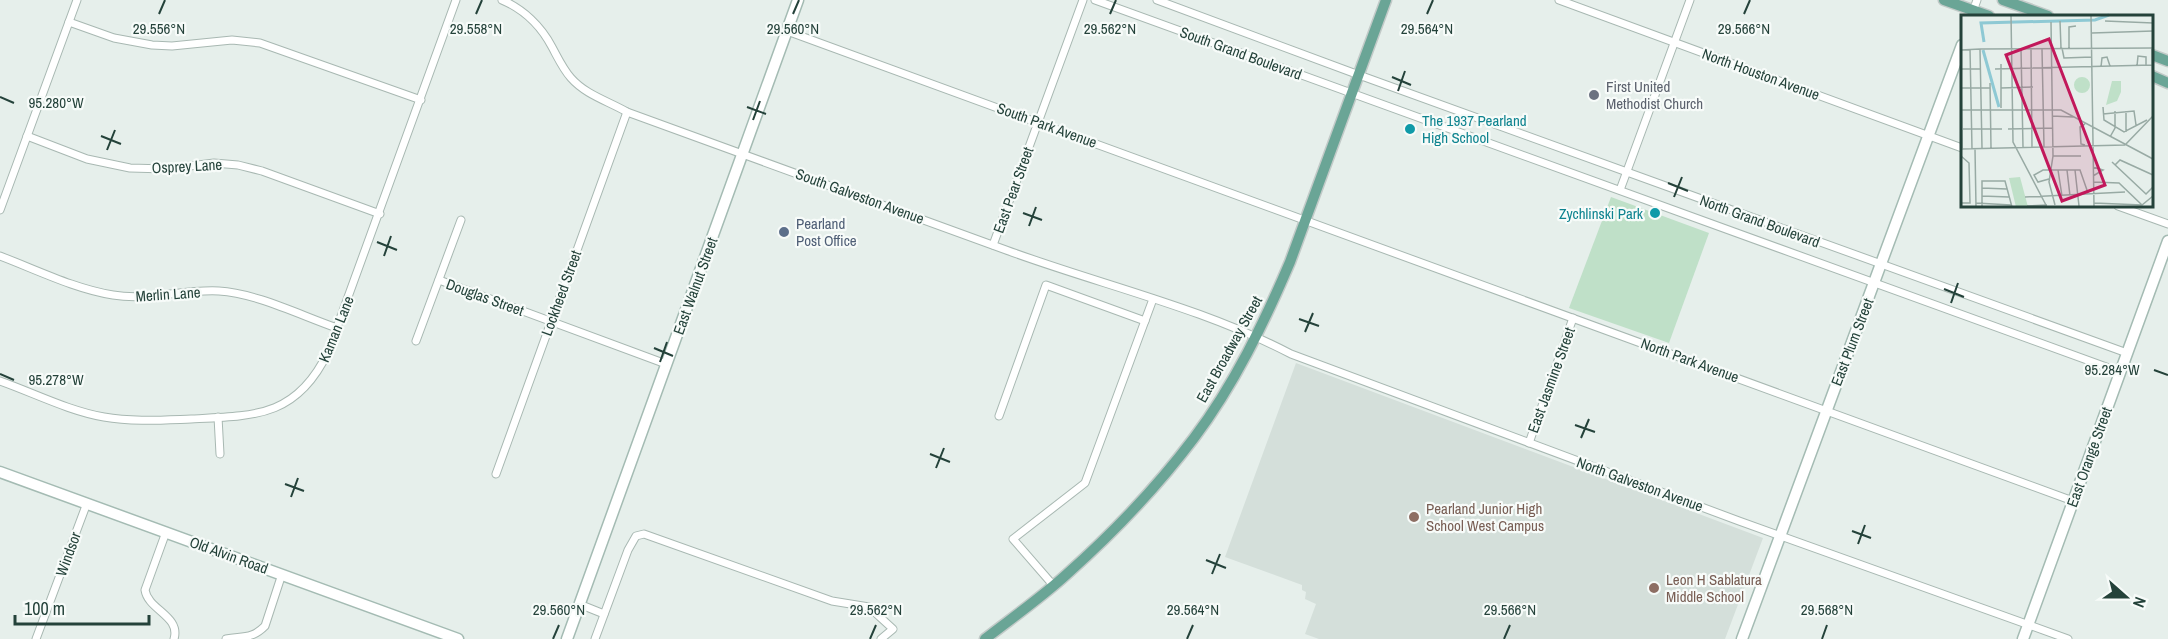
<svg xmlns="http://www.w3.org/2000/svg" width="2168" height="639" viewBox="0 0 2168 639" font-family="'Archivo Narrow',sans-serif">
<rect width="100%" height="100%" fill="#e6efeb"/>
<path fill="#d4dfda" d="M 1296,363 L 1763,538 L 1725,639 L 1319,639 L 1305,634 L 1316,604 L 1305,599 L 1306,592 L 1302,590 L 1302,585 L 1225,557 Z"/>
<path fill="#bfe0c8" d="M 1611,197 L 1709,233 L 1669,343 L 1569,308 Z"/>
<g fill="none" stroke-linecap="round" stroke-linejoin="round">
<defs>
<g id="street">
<path d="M 502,0 C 523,9 541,26 552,47 C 558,58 563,69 571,78 C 586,95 608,101 627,112 C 754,157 880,204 1006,250 C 1101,285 1201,307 1291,354 L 1739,521 L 2068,639"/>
<path d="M 1095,0 L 2120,372"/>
<path d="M 1157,0 L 1359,75 L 2127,353"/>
<path d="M 1559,0 L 1962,148"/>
<path d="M 1973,11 L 1977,0"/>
<path d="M 69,22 L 114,38 L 152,45 L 172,46 L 232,40 L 260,43 L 421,100"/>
<path d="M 787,31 L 2073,501"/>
<path d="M 27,136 L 87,159 L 130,168 L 166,169 L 214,163 L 238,165 L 262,171 L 380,214"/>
<path d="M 1620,190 L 1690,0"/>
<path d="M 2118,206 L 2168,224"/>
<path d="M 0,210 L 77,0"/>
<path d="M 993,245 L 1083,0"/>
<path d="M 0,256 C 37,270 75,289 113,295 C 149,301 183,289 219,291 C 256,293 302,316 337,328"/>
<path d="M 439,280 L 666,364"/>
<path d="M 416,341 L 461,220"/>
<path d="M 0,381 C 34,393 69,411 104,417 C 132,422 162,420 191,419 C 255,416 297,417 328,352 L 456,0"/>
<path d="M 999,416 L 1046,285 L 1145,321"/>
<path d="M 218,417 L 220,454"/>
<path d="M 1529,443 L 1573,318"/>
<path d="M 496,474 L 627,112"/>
<path d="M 166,532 L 145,590 C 148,610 181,616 174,639"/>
<path d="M 1053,585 L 1013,539 L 1085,483 L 1153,299"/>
<path d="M 579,604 L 604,614"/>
<path d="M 36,639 L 87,503"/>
<path d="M 226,639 C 244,636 252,639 265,626 L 282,574"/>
<path d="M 595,639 L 628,550 L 636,536 L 644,534 L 832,601 L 869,607 L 893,629 L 881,639"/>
</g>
<g id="secondary">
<path d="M 0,472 L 458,639"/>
<path d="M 567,639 L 798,0"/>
<path d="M 1742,639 L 1962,45"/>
<path d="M 2023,639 L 2168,241"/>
</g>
<g id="primary">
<path d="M 1944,0 L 1989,16"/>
<path d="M 2003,0 L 2048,16"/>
<path d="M 2152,55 L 2168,61"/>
<path d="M 2152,76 L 2168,83"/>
<path d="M 985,639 C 1012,618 1042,597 1067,574 C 1113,533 1157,487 1194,438 C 1234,385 1264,323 1290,262 L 1386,0"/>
</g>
</defs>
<use href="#street" stroke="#a8b8b2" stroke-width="9"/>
<use href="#secondary" stroke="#a4bbb3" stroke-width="13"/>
<use href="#primary" stroke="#c2cac8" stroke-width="13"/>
<use href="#street" stroke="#fff" stroke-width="7"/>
<use href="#secondary" stroke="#fff" stroke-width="10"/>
<use href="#primary" stroke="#6aa596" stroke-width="10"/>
</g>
<path fill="none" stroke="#24423a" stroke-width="2" d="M 159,14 L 165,0M 476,14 L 482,0M 793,14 L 799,0M 1110,14 L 1116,0M 1427,14 L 1433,0M 1744,14 L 1750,0M 1392,77 L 1411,85M 1398,91 L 1405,71M 0,97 L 14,103M 747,107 L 766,114M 753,120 L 760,101M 101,136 L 121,144M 107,150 L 115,130M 1668,183 L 1688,191M 1674,197 L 1682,177M 1023,213 L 1042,220M 1029,226 L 1036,207M 377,242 L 397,250M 384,256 L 391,236M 1944,289 L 1964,297M 1951,303 L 1958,283M 1299,319 L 1319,326M 1305,332 L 1313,313M 654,348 L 673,356M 660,362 L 667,342M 2154,370 L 2168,375M 0,374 L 14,380M 1575,425 L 1595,432M 1581,438 L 1589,419M 930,454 L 950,462M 936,468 L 944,448M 285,484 L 304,491M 291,497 L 298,478M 1852,531 L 1871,538M 1858,544 L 1865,525M 1206,560 L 1226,568M 1212,574 L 1220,554M 553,639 L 559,625M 870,639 L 876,625M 1187,639 L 1193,625M 1504,639 L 1510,625M 1822,639 L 1827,625"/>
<circle fill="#6b7280" stroke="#f7fbf9" stroke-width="2" cx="1594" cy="95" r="6"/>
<g fill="#0f9aa8" stroke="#f7fbf9" stroke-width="2">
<circle cx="1410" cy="129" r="6"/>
<circle cx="1655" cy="213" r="6"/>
</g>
<circle fill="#5c6f8a" stroke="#f7fbf9" stroke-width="2" cx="784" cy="232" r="6"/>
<g fill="#8d6e63" stroke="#f7fbf9" stroke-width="2">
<circle cx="1414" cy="517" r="6"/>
<circle cx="1654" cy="588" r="6"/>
</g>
<g text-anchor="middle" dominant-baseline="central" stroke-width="4.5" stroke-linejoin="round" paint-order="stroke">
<g font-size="15" fill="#24423a" stroke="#f7fbf9">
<text transform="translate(1241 53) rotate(20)">South Grand Boulevard</text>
<text transform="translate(1761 74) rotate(20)">North Houston Avenue</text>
<text transform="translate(1047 125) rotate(20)">South Park Avenue</text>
<text transform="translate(187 166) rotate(-3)">Osprey Lane</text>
<text transform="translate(1013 190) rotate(-70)">East Pear Street</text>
<text transform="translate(860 196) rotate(20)">South Galveston Avenue</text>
<text transform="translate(1760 221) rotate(20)">North Grand Boulevard</text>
<text transform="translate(695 286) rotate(-70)">East Walnut Street</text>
<text transform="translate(561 293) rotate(-70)">Lockheed Street</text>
<text transform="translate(168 294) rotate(-4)">Merlin Lane</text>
<text transform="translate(485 297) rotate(20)">Douglas Street</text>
<text transform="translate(336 329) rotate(-68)">Kaman Lane</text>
<text transform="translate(1852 342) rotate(-69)">East Plum Street</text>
<text transform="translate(1229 349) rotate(-61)">East Broadway Street</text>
<text transform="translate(1690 360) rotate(20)">North Park Avenue</text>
<text transform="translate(1551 380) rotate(-70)">East Jasmine Street</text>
<text transform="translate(2089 457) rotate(-70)">East Orange Street</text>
<text transform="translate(1640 484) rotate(20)">North Galveston Avenue</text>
<text transform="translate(68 554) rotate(-70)">Windsor</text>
<text transform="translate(229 555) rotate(20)">Old Alvin Road</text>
</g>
<g font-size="15" fill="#5b616d" stroke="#f7fbf9" text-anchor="start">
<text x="1606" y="86">First United<tspan x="1606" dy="17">Methodist Church</tspan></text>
</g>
<g font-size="15" fill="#0d838f" stroke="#f7fbf9" text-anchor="start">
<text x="1422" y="120">The 1937 Pearland<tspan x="1422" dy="17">High School</tspan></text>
<text x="1643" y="213" text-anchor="end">Zychlinski Park</text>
</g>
<g font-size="15" fill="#4e5e75" stroke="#f7fbf9" text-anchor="start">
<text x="796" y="223">Pearland<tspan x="796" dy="17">Post Office</tspan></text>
</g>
<g font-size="15" fill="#785e54" stroke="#f7fbf9" text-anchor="start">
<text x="1426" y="508">Pearland Junior High<tspan x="1426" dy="17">School West Campus</tspan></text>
<text x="1666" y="579">Leon H Sablatura<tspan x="1666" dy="17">Middle School</tspan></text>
</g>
</g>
<g transform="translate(1961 15)">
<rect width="192" height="192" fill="#e6efeb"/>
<path d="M113 70a8 8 0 1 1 16 0a8 8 0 1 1-16 0ZM 151,66 L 160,66 L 160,77 L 156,86 L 145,90 ZM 59,162 L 67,192 L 55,192 L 48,163 Z" fill="#bfe0c8"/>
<path fill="none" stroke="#8ec9d4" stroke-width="3" d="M 23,27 L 20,8 L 134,5 L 148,0M 22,35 L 38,92"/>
<path fill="none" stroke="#98aaa4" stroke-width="1.5" d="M 50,0 L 52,127 L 86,192M 130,0 L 133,192M 99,6 L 100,33M 144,6 L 192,8 L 192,0M 90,7 L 92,141 L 88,167 L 94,190M 131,18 L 192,16M 101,33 L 103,43 L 131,42M 108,33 L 108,12 L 115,11M 191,33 L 192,98M 9,34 L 11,134M 19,34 L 192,33M 19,34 L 21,133M 60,34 L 62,132M 70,34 L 71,133M 81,34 L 83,132M 0,35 L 19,34M 40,49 L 40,93M 176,51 L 177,41 L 185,42 L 185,50M 140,52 L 141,43 L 146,42 L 149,51M 0,54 L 19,54M 34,54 L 191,50M 0,60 L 1,133M 29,68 L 30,133M 1,73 L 29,73M 40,73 L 72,72M 142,92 L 143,105 L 163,117 L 186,105M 0,95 L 100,95 L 192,144M 165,96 L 165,117M 142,99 L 173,96 L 175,110M 91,101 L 112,102M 2,114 L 41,114M 47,114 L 92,113M 149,122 L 154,113 L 154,96M 124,130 L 120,129 L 119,112 L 124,109M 164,130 L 192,101M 0,134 L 164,130M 14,134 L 15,192M 0,141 L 8,148 L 9,188 L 0,188M 92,141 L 120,141M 151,147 L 185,179 L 192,172M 154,150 L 159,145 L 192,160M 132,152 L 142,155 L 132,161M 97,155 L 101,181M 106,155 L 109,181M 114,155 L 118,191M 88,164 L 77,167 L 73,160 L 82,155 L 119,155 L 127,178M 132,167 L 158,168 L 181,190M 21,173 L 46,174M 21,181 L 48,182M 64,182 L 164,177M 15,188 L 50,190M 133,188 L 181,190 L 192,181M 66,191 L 86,190M 21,192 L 21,166 L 44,166 L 51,192"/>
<path fill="#c2185b" fill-opacity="0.15" stroke="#c2185b" stroke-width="3" d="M 88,24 L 144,170 L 101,186 L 45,40 Z"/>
<rect width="192" height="192" fill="none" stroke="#24423a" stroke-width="3"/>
</g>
<g font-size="15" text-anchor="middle" fill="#24423a" stroke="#f7fbf9" stroke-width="4.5" stroke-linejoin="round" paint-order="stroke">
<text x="159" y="34">29.556°N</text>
<text x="1744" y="34">29.566°N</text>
<text x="476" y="34">29.558°N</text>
<text x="793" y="34">29.560°N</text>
<text x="1110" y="34">29.562°N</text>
<text x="1427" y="34">29.564°N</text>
<text x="56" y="108">95.280°W</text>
<text x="2112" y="375">95.284°W</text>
<text x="56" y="385">95.278°W</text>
<text x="559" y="615">29.560°N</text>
<text x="876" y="615">29.562°N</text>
<text x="1193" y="615">29.564°N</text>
<text x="1510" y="615">29.566°N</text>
<text x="1827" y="615">29.568°N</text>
</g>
<g transform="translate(2126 597) rotate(111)" stroke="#f7fbf9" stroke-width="4.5" paint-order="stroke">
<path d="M0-4.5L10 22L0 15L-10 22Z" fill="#24423a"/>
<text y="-9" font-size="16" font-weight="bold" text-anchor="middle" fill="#24423a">N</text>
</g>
<path d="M15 615v9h134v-9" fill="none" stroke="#24423a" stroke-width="3"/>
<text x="24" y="615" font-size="18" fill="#24423a" stroke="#f7fbf9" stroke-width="4.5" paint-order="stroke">100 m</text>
</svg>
